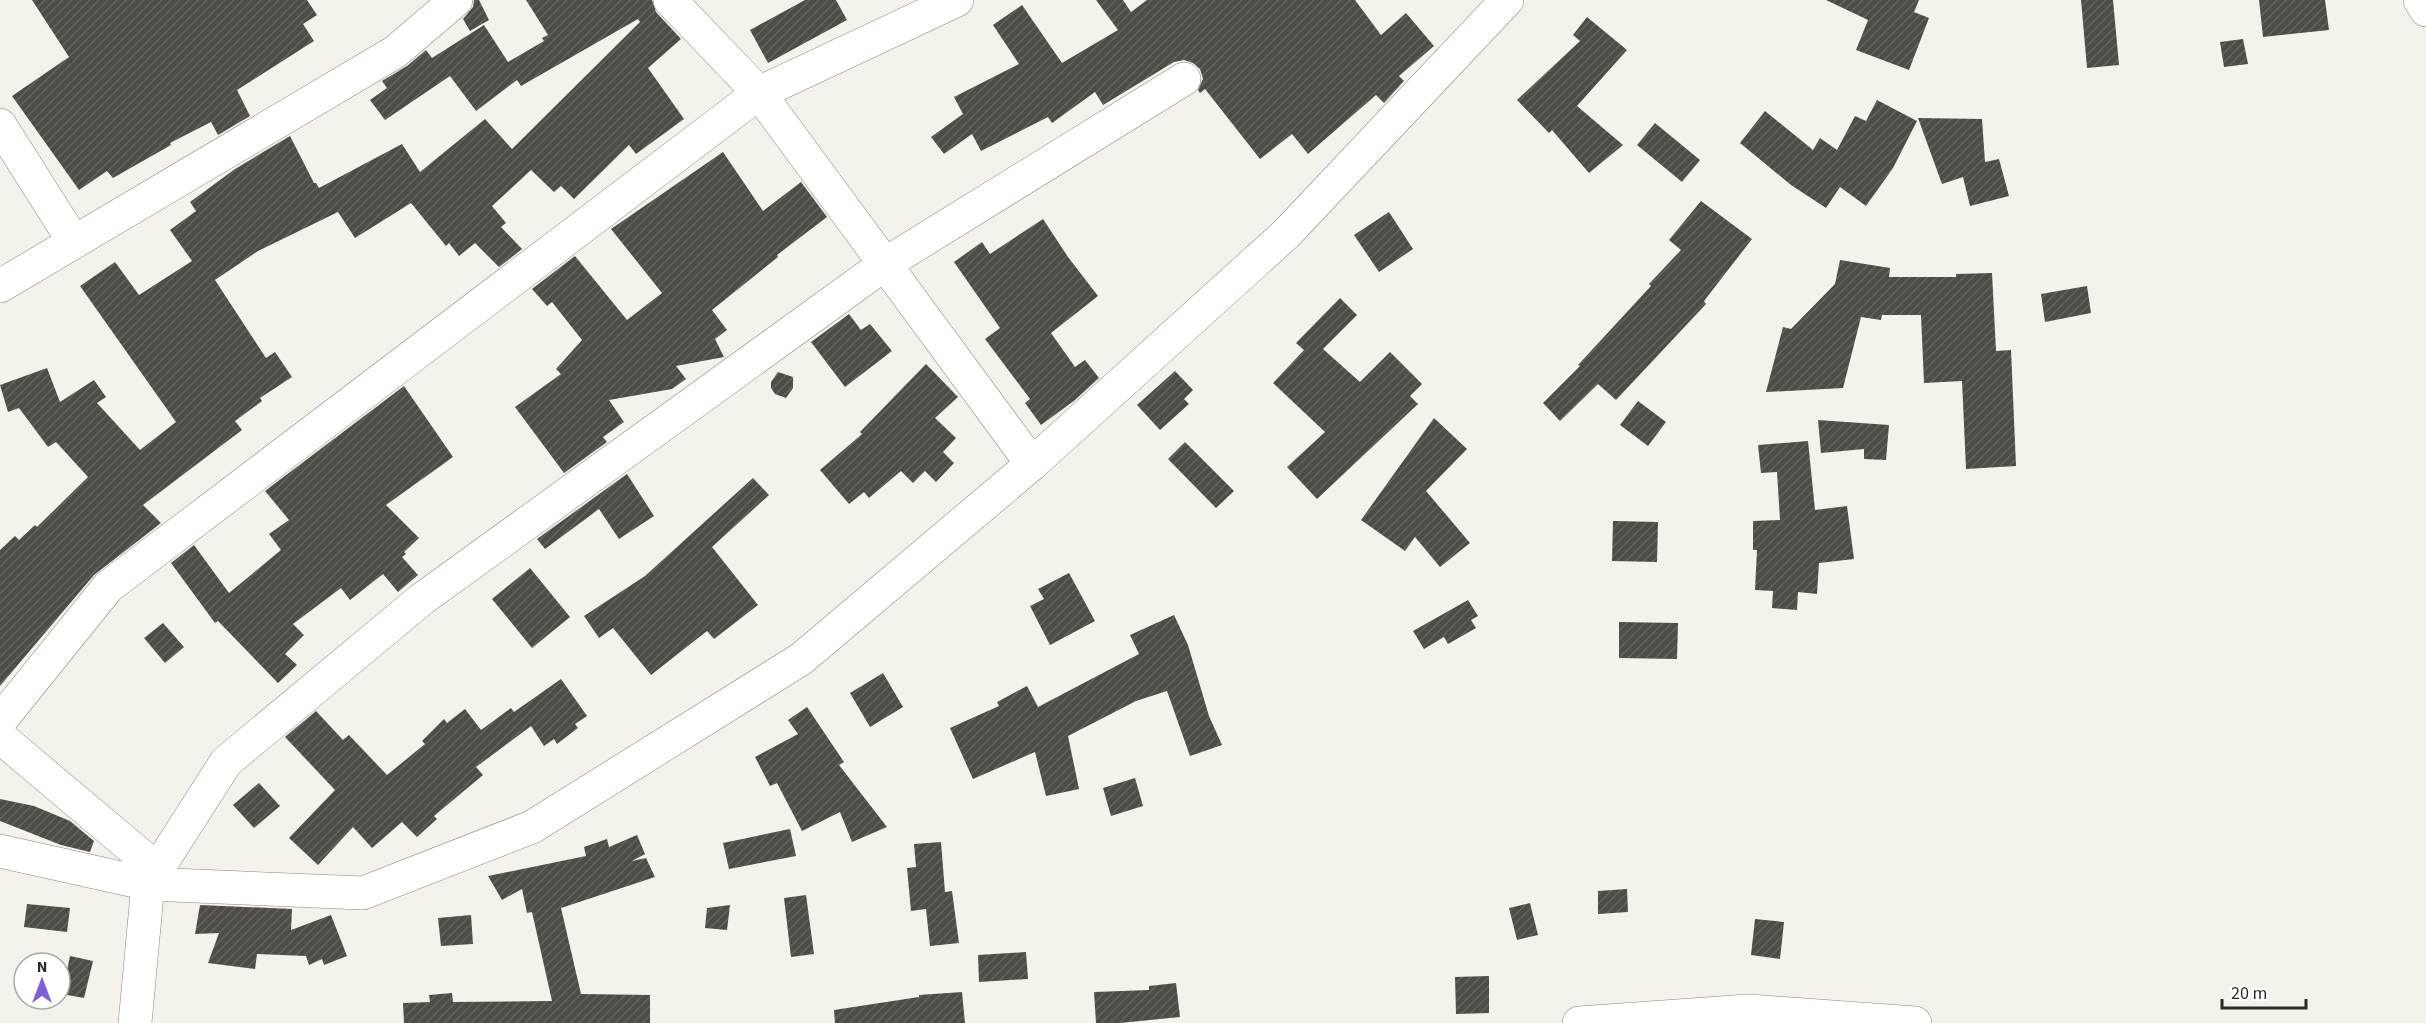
<svg xmlns="http://www.w3.org/2000/svg" width="2426" height="1023" viewBox="0 0 2426 1023" font-family="'Source Sans 3',sans-serif">
<defs>
<pattern id="building-hatch" width="6" height="6" patternUnits="userSpaceOnUse" patternTransform="scale(1.5)"><rect width="6" height="6" fill="#4f4c47"/><path d="M-1 1l2-2M0 6l6-6M5 7l2-2" fill="none" stroke="#65635f"/></pattern>
</defs>
<rect width="100%" height="100%" fill="#f5f2ec"/>
<g fill="url(#building-hatch)">
<path d="M 32,0 L 307,0 L 317,15 L 303,24 L 314,41 L 237,90 L 250,116 L 218,135 L 211,122 L 170,143 L 171,145 L 113,178 L 107,171 L 79,190 L 12,96 L 69,57 Z"/>
<path d="M 474,0 L 479,0 L 489,20 L 470,31 L 463,19 L 473,7 Z"/>
<path d="M 526,0 L 652,0 L 656,12 L 681,39 L 648,68 L 684,119 L 636,154 L 629,145 L 574,199 L 561,186 L 554,192 L 531,170 L 492,206 L 506,223 L 501,227 L 522,249 L 499,267 L 475,243 L 459,256 L 449,243 L 446,246 L 411,203 L 355,238 L 338,212 L 258,251 L 215,280 L 266,358 L 275,352 L 292,377 L 260,398 L 262,401 L 235,421 L 242,430 L 143,505 L 161,523 L 94,575 L 0,686 L 0,550 L 15,536 L 19,540 L 35,525 L 37,527 L 88,477 L 56,442 L 48,447 L 19,408 L 8,412 L 0,385 L 47,368 L 60,402 L 94,380 L 106,397 L 97,403 L 140,450 L 176,422 L 80,286 L 115,262 L 139,295 L 192,261 L 170,230 L 196,211 L 190,202 L 235,169 L 290,136 L 314,183 L 316,183 L 319,188 L 402,144 L 420,172 L 485,119 L 512,149 L 640,22 L 638,19 L 521,86 L 517,80 L 476,111 L 450,76 L 385,120 L 370,100 L 387,88 L 382,81 L 407,66 L 426,50 L 432,58 L 484,25 L 508,62 L 544,41 L 542,38 L 548,35 Z"/>
<path d="M 805,0 L 836,0 L 847,20 L 768,63 L 750,30 Z"/>
<path d="M 1096,0 L 1123,0 L 1131,12 L 1147,0 L 1355,0 L 1381,35 L 1406,13 L 1434,46 L 1399,76 L 1404,81 L 1384,103 L 1376,95 L 1308,154 L 1292,134 L 1260,159 L 1205,89 L 1200,93 L 1198,90 L 1203,79 L 1200,69 L 1193,63 L 1184,60 L 1174,62 L 1103,105 L 1095,92 L 1052,123 L 1048,117 L 981,151 L 972,134 L 944,154 L 931,137 L 963,114 L 954,97 L 1019,64 L 993,25 L 1022,5 L 1062,63 L 1118,30 Z"/>
<path d="M 1826,0 L 1919,0 L 1914,12 L 1929,18 L 1909,70 L 1856,50 L 1868,20 Z"/>
<path d="M 2081,0 L 2113,0 L 2119,65 L 2087,68 Z"/>
<path d="M 2259,0 L 2325,0 L 2329,30 L 2263,37 Z"/>
<path d="M 1587,17 L 1627,50 L 1577,106 L 1623,145 L 1589,173 L 1552,130 L 1549,133 L 1517,100 L 1580,41 L 1573,35 Z"/>
<path d="M 2243,39 L 2248,64 L 2224,67 L 2220,42 Z"/>
<path d="M 1877,100 L 1917,121 L 1893,168 L 1866,206 L 1840,187 L 1826,208 L 1791,185 L 1740,143 L 1765,111 L 1813,150 L 1820,138 L 1837,150 L 1855,116 L 1866,121 Z"/>
<path d="M 1918,118 L 1982,119 L 1985,162 L 1999,159 L 2009,196 L 1970,206 L 1963,177 L 1942,184 Z"/>
<path d="M 1655,123 L 1700,160 L 1682,182 L 1637,145 Z"/>
<path d="M 723,152 L 763,211 L 801,182 L 827,217 L 777,255 L 778,257 L 712,310 L 727,330 L 715,339 L 724,357 L 676,366 L 686,379 L 672,389 L 609,400 L 624,422 L 603,437 L 607,442 L 564,473 L 515,407 L 561,374 L 556,369 L 582,340 L 552,302 L 547,306 L 532,289 L 575,256 L 627,320 L 662,293 L 611,229 Z"/>
<path d="M 1701,201 L 1752,239 L 1704,301 L 1706,304 L 1616,400 L 1598,384 L 1560,421 L 1543,403 L 1580,366 L 1578,365 L 1651,286 L 1649,284 L 1681,250 L 1669,240 Z"/>
<path d="M 1389,212 L 1413,249 L 1379,272 L 1354,235 Z"/>
<path d="M 1043,219 L 1068,257 L 1098,296 L 1051,333 L 1075,367 L 1085,360 L 1099,378 L 1075,400 L 1041,425 L 1025,403 L 1030,399 L 985,339 L 1000,328 L 954,262 L 982,242 L 990,254 Z"/>
<path d="M 1840,260 L 1890,268 L 1889,277 L 1956,277 L 1956,274 L 1992,273 L 1996,351 L 2011,350 L 2016,466 L 1966,469 L 1962,381 L 1924,383 L 1921,315 L 1882,315 L 1881,320 L 1861,317 L 1843,388 L 1766,392 L 1783,327 L 1791,329 L 1835,284 Z"/>
<path d="M 2087,286 L 2091,313 L 2045,322 L 2041,294 Z"/>
<path d="M 1340,298 L 1357,315 L 1323,349 L 1360,382 L 1390,352 L 1422,384 L 1410,396 L 1418,404 L 1317,499 L 1287,467 L 1325,432 L 1273,383 L 1304,350 L 1296,343 Z"/>
<path d="M 849,314 L 861,330 L 870,324 L 892,351 L 845,387 L 811,342 Z"/>
<path d="M 926,364 L 958,397 L 935,418 L 956,438 L 943,452 L 954,463 L 936,482 L 925,471 L 913,483 L 901,471 L 869,498 L 864,492 L 849,504 L 820,470 L 862,434 L 860,432 Z"/>
<path d="M 1175,371 L 1193,390 L 1184,399 L 1189,404 L 1160,430 L 1137,405 Z"/>
<path d="M 778,372 L 793,377 L 793,388 L 786,398 L 775,394 L 771,388 L 771,382 Z"/>
<path d="M 404,386 L 453,457 L 386,505 L 419,538 L 404,552 L 406,554 L 402,557 L 418,575 L 398,592 L 383,574 L 350,600 L 341,588 L 293,624 L 304,635 L 285,654 L 297,665 L 278,683 L 218,621 L 215,623 L 171,563 L 194,545 L 229,593 L 281,550 L 269,534 L 289,520 L 265,491 Z"/>
<path d="M 1638,401 L 1666,422 L 1648,446 L 1620,425 Z"/>
<path d="M 1434,418 L 1467,449 L 1426,491 L 1470,543 L 1440,567 L 1415,537 L 1405,551 L 1361,520 Z"/>
<path d="M 1818,420 L 1889,425 L 1886,460 L 1864,459 L 1864,449 L 1821,453 Z"/>
<path d="M 1808,441 L 1815,510 L 1847,506 L 1854,559 L 1819,563 L 1817,594 L 1798,592 L 1797,610 L 1772,608 L 1773,591 L 1755,590 L 1757,550 L 1753,550 L 1753,521 L 1780,520 L 1777,472 L 1761,473 L 1758,445 Z"/>
<path d="M 1185,442 L 1234,491 L 1216,508 L 1168,459 Z"/>
<path d="M 627,474 L 654,516 L 619,539 L 599,509 L 545,549 L 537,539 Z"/>
<path d="M 753,478 L 769,495 L 712,547 L 758,605 L 714,639 L 707,631 L 651,675 L 613,628 L 599,638 L 584,616 L 645,576 Z"/>
<path d="M 1613,521 L 1658,522 L 1657,562 L 1612,561 Z"/>
<path d="M 530,568 L 570,617 L 532,648 L 492,599 Z"/>
<path d="M 1069,573 L 1095,621 L 1050,645 L 1030,606 L 1044,599 L 1038,589 Z"/>
<path d="M 1468,600 L 1478,616 L 1471,620 L 1476,628 L 1448,644 L 1444,637 L 1424,649 L 1413,631 Z"/>
<path d="M 1174,615 L 1188,645 L 1209,716 L 1222,745 L 1190,756 L 1167,691 L 1136,701 L 1068,736 L 1079,789 L 1046,796 L 1035,752 L 973,779 L 950,728 L 999,706 L 997,702 L 1027,686 L 1038,707 L 1139,654 L 1130,635 Z"/>
<path d="M 1619,622 L 1678,623 L 1677,659 L 1619,658 Z"/>
<path d="M 163,623 L 184,647 L 165,663 L 144,638 Z"/>
<path d="M 883,673 L 903,707 L 870,727 L 850,693 Z"/>
<path d="M 561,679 L 587,716 L 575,724 L 578,728 L 557,744 L 554,739 L 544,746 L 531,726 L 476,767 L 483,775 L 434,816 L 437,819 L 417,837 L 402,822 L 372,848 L 353,827 L 318,865 L 289,838 L 335,790 L 285,737 L 316,711 L 343,740 L 349,735 L 387,775 L 425,744 L 422,741 L 444,719 L 447,723 L 465,709 L 481,730 L 511,708 L 514,712 Z"/>
<path d="M 807,707 L 844,762 L 839,765 L 887,827 L 852,842 L 840,812 L 802,831 L 777,783 L 770,786 L 755,757 L 798,734 L 788,720 Z"/>
<path d="M 1135,778 L 1143,806 L 1111,816 L 1103,788 Z"/>
<path d="M 259,783 L 280,806 L 254,828 L 233,805 Z"/>
<path d="M 0,799 L 34,806 L 70,821 L 94,841 L 90,852 L 61,845 L 0,821 Z"/>
<path d="M 790,829 L 796,856 L 729,869 L 723,843 Z"/>
<path d="M 637,835 L 645,854 L 632,861 L 646,858 L 655,877 L 561,908 L 581,994 L 650,995 L 650,1023 L 404,1023 L 403,1003 L 430,1002 L 429,995 L 452,993 L 453,1002 L 552,1001 L 532,912 L 527,913 L 522,889 L 502,900 L 488,876 L 586,856 L 584,847 L 607,839 L 609,847 Z"/>
<path d="M 941,842 L 945,892 L 952,891 L 959,943 L 930,946 L 926,909 L 911,911 L 907,868 L 916,867 L 914,844 Z"/>
<path d="M 1627,889 L 1628,912 L 1598,914 L 1598,891 Z"/>
<path d="M 806,895 L 814,954 L 791,957 L 784,898 Z"/>
<path d="M 1530,903 L 1538,935 L 1517,940 L 1509,908 Z"/>
<path d="M 27,904 L 70,908 L 67,932 L 24,927 Z"/>
<path d="M 200,905 L 292,909 L 291,930 L 331,915 L 347,956 L 324,965 L 322,959 L 309,965 L 306,956 L 257,954 L 255,969 L 208,963 L 219,933 L 195,934 Z"/>
<path d="M 730,905 L 727,930 L 705,928 L 707,908 Z"/>
<path d="M 471,915 L 473,944 L 441,946 L 438,918 Z"/>
<path d="M 1755,919 L 1784,922 L 1780,959 L 1751,955 Z"/>
<path d="M 1026,952 L 1028,979 L 979,982 L 978,955 Z"/>
<path d="M 70,956 L 93,961 L 84,998 L 62,994 Z"/>
<path d="M 1489,976 L 1489,1013 L 1456,1014 L 1455,977 Z"/>
<path d="M 1176,983 L 1180,1017 L 1120,1023 L 1096,1023 L 1094,992 L 1149,990 L 1149,986 Z"/>
<path d="M 962,992 L 965,1023 L 835,1023 L 834,1010 L 919,997 L 919,995 Z"/>
</g>
<g fill="none" stroke-linecap="round" stroke-linejoin="round">
<defs>
<g id="minor">
<path d="M 670,0 L 759,93 L 1032,464"/>
<path d="M 2420,0 L 2426,10"/>
<path d="M 0,125 L 74,242"/>
<path d="M 0,286 L 395,52 L 456,0"/>
<path d="M 0,721 L 108,587 L 759,93 L 957,0"/>
<path d="M 0,737 L 157,869"/>
<path d="M 0,851 L 148,884 L 363,893 L 532,827 L 801,659 L 1032,464 L 1286,234 L 1507,0"/>
<path d="M 135,1023 L 148,884 L 226,762 L 422,599 L 885,264 L 1184,79"/>
<path d="M 1579,1023 L 1748,1011 L 1915,1023"/>
</g>
</defs>
<use href="#minor" stroke="#898681" stroke-width="34"/>
<use href="#minor" stroke="#fff" stroke-width="33"/>
</g>
<g transform="translate(42 981)"><circle r="28" fill="#ffffff" stroke="#aaaaa9" stroke-width="1.5"/>
<path d="M0-4.5L10 22L0 15L-10 22Z" fill="#805fd9"/>
<text y="-9" font-size="16" font-weight="bold" text-anchor="middle" fill="#2b2a28">N</text>
</g>
<path d="M2222 999v9h84v-9" fill="none" stroke="#2b2a28" stroke-width="3"/>
<text x="2231" y="999" font-size="18" fill="#2b2a28" stroke="#ffffff" stroke-width="4.5" paint-order="stroke">20 m</text>
</svg>
